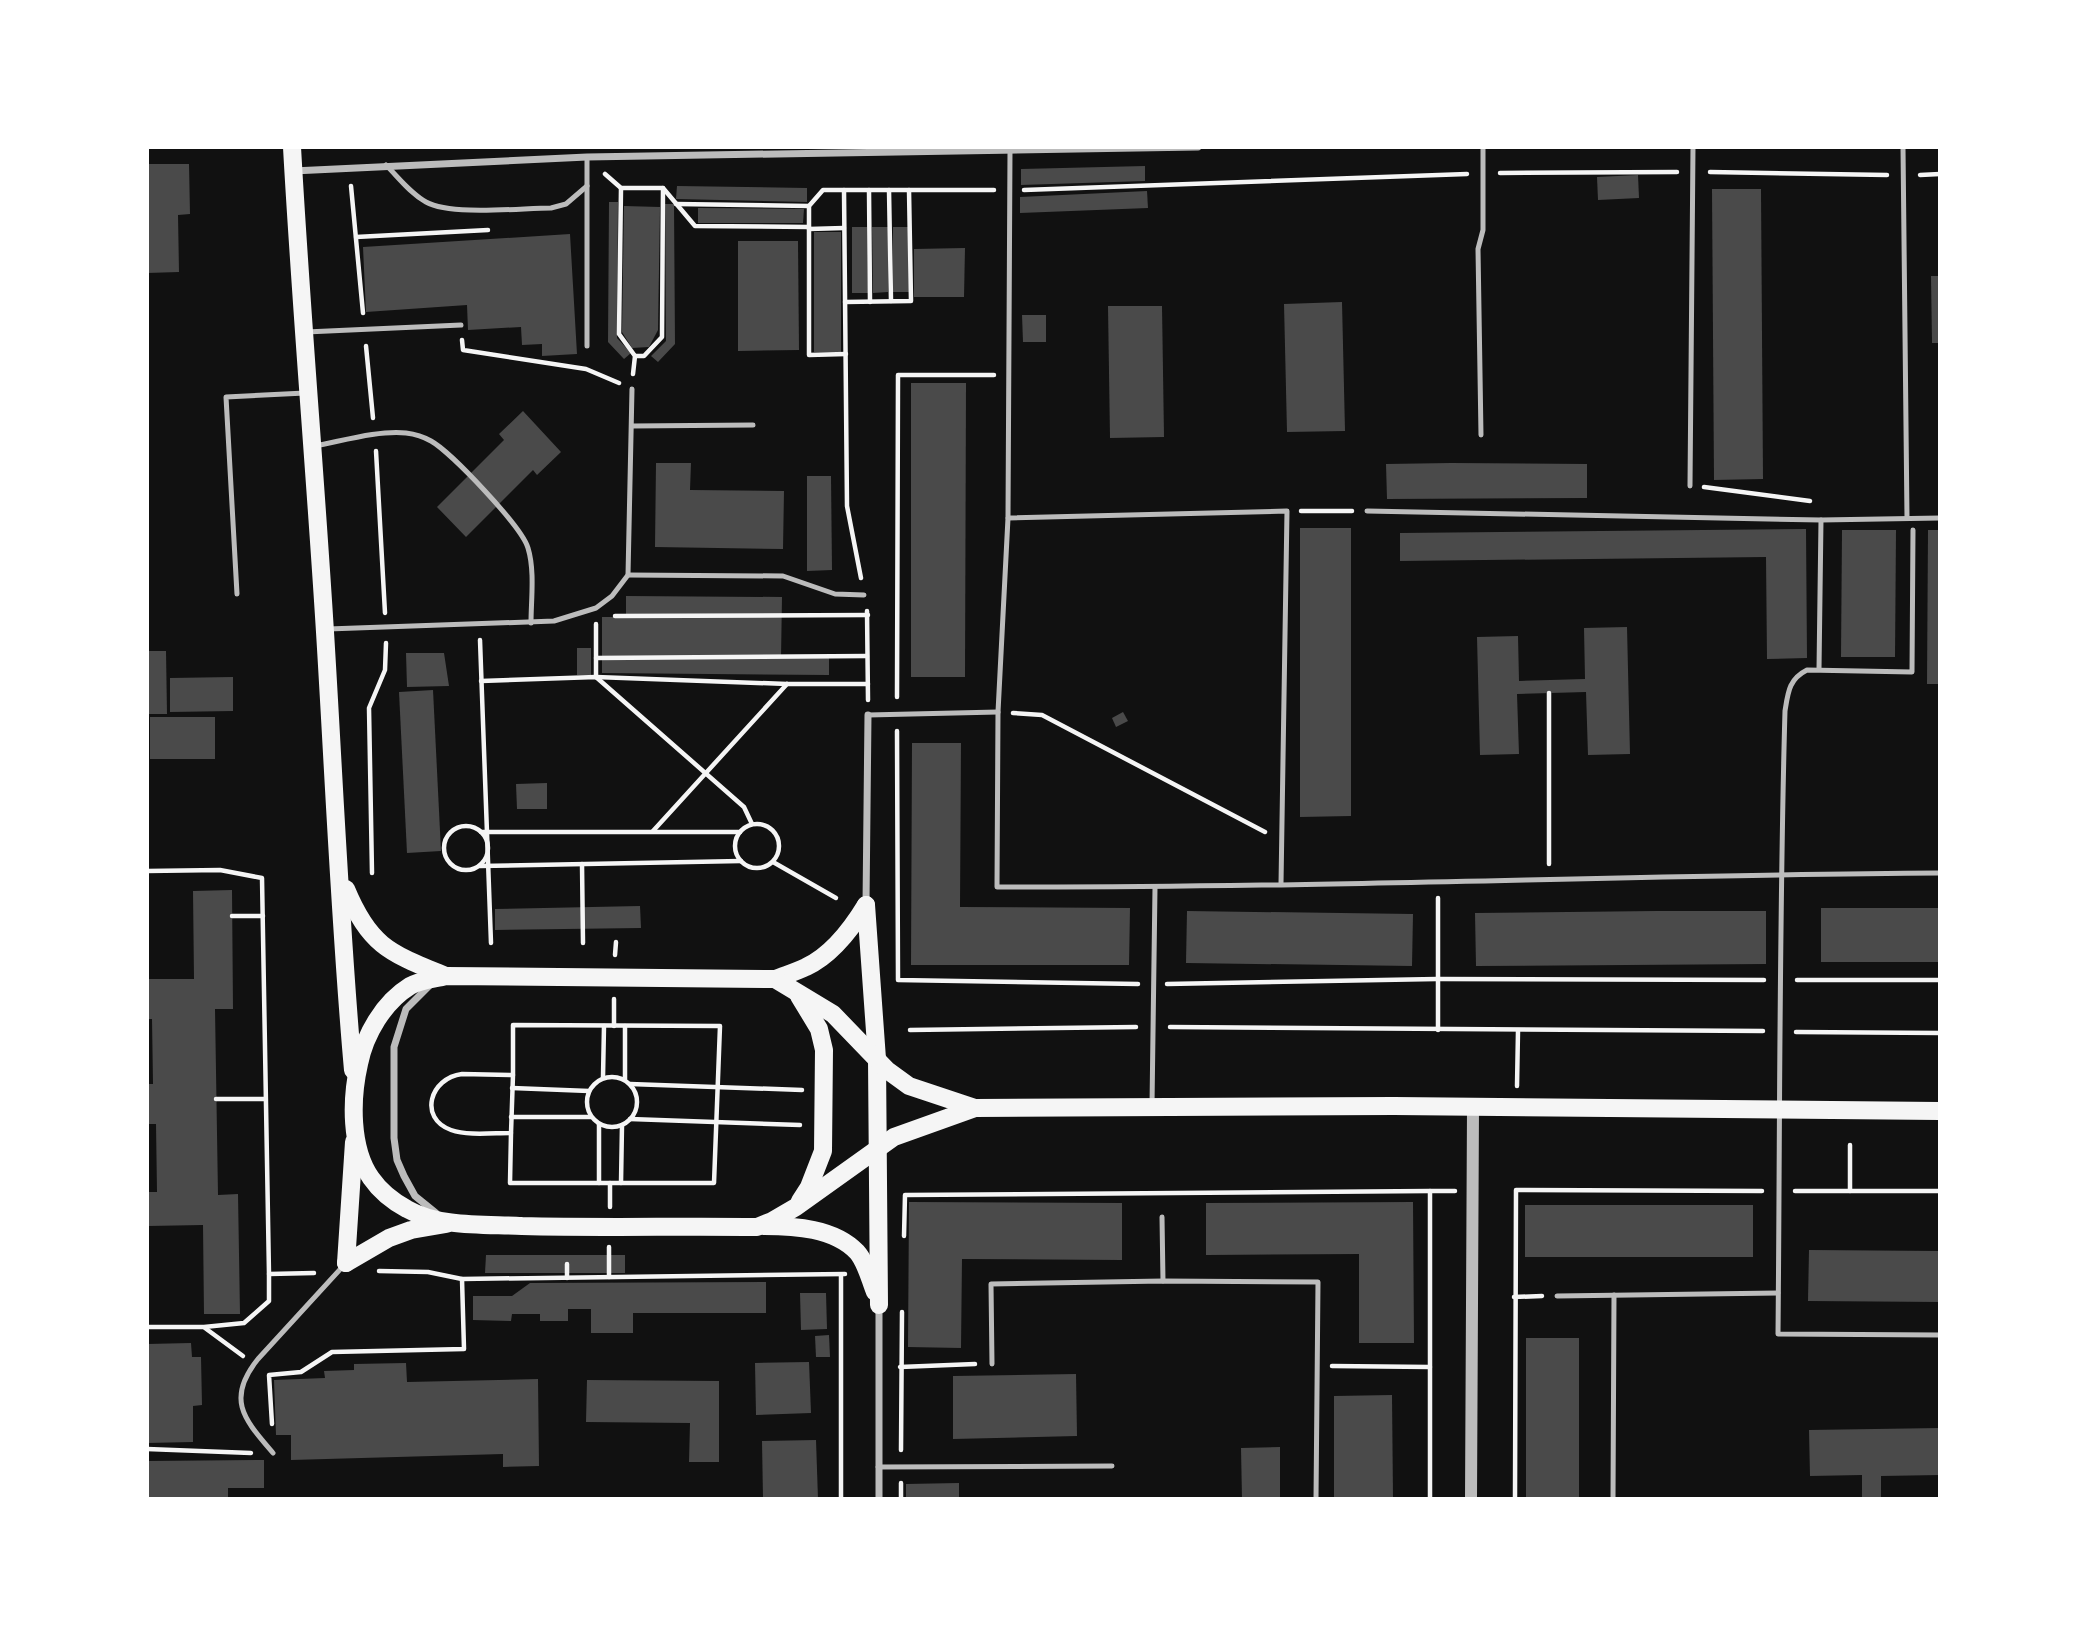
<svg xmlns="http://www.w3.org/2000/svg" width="2087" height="1646" viewBox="0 0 2087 1646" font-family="'Fira Sans Condensed',sans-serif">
<rect width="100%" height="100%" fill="#111"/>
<g fill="#4a4a4a">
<path d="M 147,164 L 189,164 L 190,214 L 178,215 L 179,272 L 147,273 Z"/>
<path d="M 1145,166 L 1145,181 L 1021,185 L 1021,169 Z"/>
<path d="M 1638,175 L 1639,198 L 1598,200 L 1597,177 Z"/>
<path d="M 677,186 L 807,188 L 807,202 L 676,199 Z"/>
<path d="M 1712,189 L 1761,189 L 1763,479 L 1714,480 Z"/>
<path d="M 1147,191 L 1148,208 L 1020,213 L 1020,197 Z"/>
<path d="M 609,202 L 618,202 L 617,338 L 631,353 L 624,359 L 608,342 Z"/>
<path d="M 665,204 L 674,204 L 675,344 L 658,362 L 651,356 L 666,341 Z"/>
<path d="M 624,206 L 660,207 L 658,330 L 649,347 L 632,348 L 622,332 Z"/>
<path d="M 698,208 L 804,209 L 803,223 L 698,223 Z"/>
<path d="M 852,227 L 867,227 L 868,293 L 852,293 Z"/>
<path d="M 872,227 L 888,227 L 888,292 L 873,293 Z"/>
<path d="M 893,227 L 908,227 L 909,292 L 893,292 Z"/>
<rect x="814" y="232" width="27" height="120"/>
<path d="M 570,234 L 577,354 L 542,356 L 542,344 L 522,345 L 521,327 L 468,330 L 467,305 L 366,312 L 363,247 Z"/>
<path d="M 738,241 L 798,241 L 799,350 L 738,351 Z"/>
<path d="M 965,248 L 964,297 L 914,297 L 914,249 Z"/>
<path d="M 1931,276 L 1940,276 L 1940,343 L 1932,343 Z"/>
<path d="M 1342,302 L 1345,431 L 1287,432 L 1284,304 Z"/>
<path d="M 1108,306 L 1162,306 L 1164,437 L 1110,438 Z"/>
<path d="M 1022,315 L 1046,315 L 1046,342 L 1023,342 Z"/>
<path d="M 911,383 L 966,383 L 965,677 L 911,677 Z"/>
<path d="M 523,411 L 561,452 L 537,475 L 533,470 L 466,537 L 437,507 L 504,440 L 499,434 Z"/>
<path d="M 656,463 L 691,463 L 690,490 L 784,491 L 783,549 L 655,547 Z"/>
<path d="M 1451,463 L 1587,464 L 1587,498 L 1387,499 L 1386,464 Z"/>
<path d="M 807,476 L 831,476 L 832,570 L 807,571 Z"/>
<path d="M 1300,528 L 1351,528 L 1351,816 L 1300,817 Z"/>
<path d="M 1806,529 L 1807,658 L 1767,659 L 1766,557 L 1400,561 L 1400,533 Z"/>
<path d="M 1842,530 L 1896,530 L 1895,657 L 1841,657 Z"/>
<path d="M 1928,530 L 1940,530 L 1940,684 L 1927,684 Z"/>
<path d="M 626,596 L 782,597 L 781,658 L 829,658 L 829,675 L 602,673 L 602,617 L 626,617 Z"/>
<path d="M 1627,627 L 1630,754 L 1588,755 L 1586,692 L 1517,694 L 1519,754 L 1480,755 L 1477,637 L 1518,636 L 1519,681 L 1585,679 L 1584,628 Z"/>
<rect x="577" y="648" width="14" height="27"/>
<path d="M 147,651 L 166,651 L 167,714 L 147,714 Z"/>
<path d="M 406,653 L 444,653 L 449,686 L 407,687 Z"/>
<path d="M 233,677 L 233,711 L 170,712 L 170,678 Z"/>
<path d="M 433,690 L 441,851 L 407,853 L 399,692 Z"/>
<path d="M 1123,712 L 1128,721 L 1116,727 L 1112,718 Z"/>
<rect x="150" y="717" width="65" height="42"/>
<path d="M 912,743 L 961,743 L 960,907 L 1130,908 L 1129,965 L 911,965 Z"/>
<path d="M 547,783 L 547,809 L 517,809 L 516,784 Z"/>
<path d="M 232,890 L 233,1009 L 215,1009 L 218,1195 L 238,1194 L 240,1314 L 204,1314 L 203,1225 L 148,1226 L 148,1192 L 157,1192 L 156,1124 L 147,1124 L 147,1084 L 153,1084 L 152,1019 L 147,1019 L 147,979 L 194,979 L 193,891 Z"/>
<path d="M 640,906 L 641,928 L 495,930 L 495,909 Z"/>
<rect x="1821" y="908" width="119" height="54"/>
<path d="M 1187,911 L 1413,914 L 1412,966 L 1186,963 Z"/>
<path d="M 1656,911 L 1766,911 L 1766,964 L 1476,966 L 1475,913 Z"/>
<path d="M 909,1202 L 1122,1203 L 1122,1260 L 962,1259 L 961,1348 L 908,1347 Z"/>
<path d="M 1413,1202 L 1414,1343 L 1359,1343 L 1359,1254 L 1206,1255 L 1206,1203 Z"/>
<rect x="1525" y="1205" width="228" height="52"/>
<path d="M 1809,1250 L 1940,1251 L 1940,1302 L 1808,1301 Z"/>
<path d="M 486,1255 L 625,1255 L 625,1273 L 485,1273 Z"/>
<path d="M 766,1282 L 766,1313 L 633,1313 L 633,1333 L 591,1333 L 591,1309 L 568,1309 L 568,1321 L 540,1321 L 540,1314 L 512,1314 L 511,1321 L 473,1320 L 473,1296 L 512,1296 L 530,1283 Z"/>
<path d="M 800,1293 L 826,1293 L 827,1329 L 801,1330 Z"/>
<path d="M 829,1335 L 830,1357 L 816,1357 L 815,1336 Z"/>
<rect x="1526" y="1338" width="53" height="161"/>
<path d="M 191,1343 L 192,1357 L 201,1357 L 202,1405 L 193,1406 L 193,1442 L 147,1443 L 147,1344 Z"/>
<path d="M 809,1362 L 811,1413 L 756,1415 L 755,1363 Z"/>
<path d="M 406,1363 L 407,1382 L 538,1379 L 539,1466 L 503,1467 L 503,1454 L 291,1460 L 291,1435 L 276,1435 L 274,1380 L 325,1378 L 324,1371 L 354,1370 L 354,1364 Z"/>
<path d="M 1076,1374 L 1077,1436 L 953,1439 L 953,1376 Z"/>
<path d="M 587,1380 L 719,1381 L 719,1462 L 689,1462 L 690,1423 L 586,1422 Z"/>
<path d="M 1392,1395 L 1393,1499 L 1334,1499 L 1334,1396 Z"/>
<path d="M 1940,1428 L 1940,1475 L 1881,1476 L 1881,1499 L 1862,1499 L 1862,1475 L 1810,1476 L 1809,1430 Z"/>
<path d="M 816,1440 L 818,1499 L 763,1499 L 762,1441 Z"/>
<path d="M 1280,1447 L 1280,1499 L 1242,1499 L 1241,1448 Z"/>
<path d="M 264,1460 L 264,1488 L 228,1488 L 228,1499 L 147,1499 L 147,1461 Z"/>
<path d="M 959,1483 L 959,1499 L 906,1499 L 906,1484 Z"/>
</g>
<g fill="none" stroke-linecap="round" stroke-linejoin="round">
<g stroke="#f5f5f5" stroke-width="4.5">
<path d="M 1710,172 L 1887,175"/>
<path d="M 1500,173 L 1677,172"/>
<path d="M 605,174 L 621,188 L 663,188 L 695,226 L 809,227"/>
<path d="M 1920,175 L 1940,174"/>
<path d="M 351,186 L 363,313"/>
<path d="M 621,188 L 619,334 L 635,356 L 633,374"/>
<path d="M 844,190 L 847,506 L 861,578"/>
<path d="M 869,190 L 870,302"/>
<path d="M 889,190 L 891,301"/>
<path d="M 1024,190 L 1467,174"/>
<path d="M 676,204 L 809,206"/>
<path d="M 809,229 L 844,228"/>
<path d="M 356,237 L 488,230"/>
<path d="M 845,302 L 911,301 L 909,190"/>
<path d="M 462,340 L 463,350 L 586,369 L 619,383"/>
<path d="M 366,346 L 373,418"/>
<path d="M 846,354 L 809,355 L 809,206 L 823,190 L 994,190"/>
<path d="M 635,356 L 644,356 L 662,337 L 663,188"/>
<path d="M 376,451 L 385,613"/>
<path d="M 1704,487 L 1810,501"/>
<path d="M 1301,511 L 1352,511"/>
<path d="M 867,611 L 868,700"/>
<path d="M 615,616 L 868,615"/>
<path d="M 596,624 L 596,677 L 744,807 L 752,824"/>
<path d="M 480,640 L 491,943"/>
<path d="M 596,658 L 867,656"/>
<path d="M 481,681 L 596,677 L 787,684 L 868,684"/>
<path d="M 1549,693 L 1549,864"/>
<path d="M 897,697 L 898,375 L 994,375"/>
<path d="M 1013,713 L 1042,715 L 1265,832"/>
<path d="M 897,731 L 898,980 L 1138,984"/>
<circle cx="757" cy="846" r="22"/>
<circle cx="466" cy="848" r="22"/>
<path d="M 653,831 L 787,684"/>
<path d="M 481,832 L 740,832"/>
<path d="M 773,862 L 836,898"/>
<path d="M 582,864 L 583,943"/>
<path d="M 480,866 L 741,861"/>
<path d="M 147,871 L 220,870 L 262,878 L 269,1274 L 269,1301 L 244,1323 L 204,1327 L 147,1327"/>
<path d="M 372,873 L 369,708 L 385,670 L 386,643"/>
<path d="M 232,916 L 263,916"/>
<path d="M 615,955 L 616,942"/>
<path d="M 1797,980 L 1940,980"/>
<path d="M 1167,984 L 1437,979 L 1764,980"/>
<path d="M 614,1026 L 614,999"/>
<path d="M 1170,1027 L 1763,1031"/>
<path d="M 910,1030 L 1136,1027"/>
<path d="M 1438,1030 L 1438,898"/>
<path d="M 1796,1032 L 1940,1033"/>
<path d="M 462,1074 L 513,1075 L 511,1133 C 492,1133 468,1136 451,1130 C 418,1118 430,1078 462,1074 Z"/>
<circle cx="612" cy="1102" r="25"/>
<path d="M 603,1077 L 604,1026"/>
<path d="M 625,1079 L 625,1026"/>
<path d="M 630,1084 L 802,1090"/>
<path d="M 1517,1086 L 1518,1031"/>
<path d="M 512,1088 L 589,1091"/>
<path d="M 216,1099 L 265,1099"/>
<path d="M 511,1117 L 591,1117"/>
<path d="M 630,1119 L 800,1125"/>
<path d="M 511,1133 L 510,1183 L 714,1183 L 720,1026 L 513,1025 L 513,1075"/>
<path d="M 599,1183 L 599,1124"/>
<path d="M 621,1183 L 622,1125"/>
<path d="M 1795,1191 L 1940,1191"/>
<path d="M 1850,1191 L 1850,1145"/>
<path d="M 610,1207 L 610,1183"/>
<path d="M 904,1236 L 905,1195 L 1430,1191"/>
<path d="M 567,1264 L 567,1278"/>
<path d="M 379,1271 L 428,1272 L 462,1279 L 845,1274"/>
<path d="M 269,1274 L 314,1273"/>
<path d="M 841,1276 L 841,1499"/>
<path d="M 609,1277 L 609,1247"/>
<path d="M 1514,1297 L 1542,1296"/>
<path d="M 205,1328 L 243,1356"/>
<path d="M 1332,1366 L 1430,1367"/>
<path d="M 900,1367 L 975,1364"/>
<path d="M 272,1424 L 269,1375 L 301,1372 L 332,1352 L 464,1349 L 462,1279"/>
<path d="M 147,1449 L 251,1453"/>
<path d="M 901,1450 L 902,1312"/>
<path d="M 901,1483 L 901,1499"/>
<path d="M 1430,1499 L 1430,1191 L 1455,1191"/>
<path d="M 1515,1499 L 1516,1190 L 1762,1191"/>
</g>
<g stroke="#bcbcbc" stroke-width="5">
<path d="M 1903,147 L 1907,518"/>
<path d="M 1010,151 L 1008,518 L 998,712 L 997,887 C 1312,888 1626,875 1940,873"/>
<path d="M 386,165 C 399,178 410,193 426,202 C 451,216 521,208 551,208 L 566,204 L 587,186"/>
<path d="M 306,332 L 461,325"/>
<path d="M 587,346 L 587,157"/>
<path d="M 632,426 L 753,425"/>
<path d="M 1481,435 L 1478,249 L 1483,230 L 1483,147"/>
<path d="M 315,446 C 342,441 379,430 406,433 C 414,434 424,437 431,441 C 451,452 522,527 528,548 C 535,571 531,600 531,623"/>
<path d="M 1690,486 L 1693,147"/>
<path d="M 1367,511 L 1821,520 L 1940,518"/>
<path d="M 1008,518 L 1287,511 L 1281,884"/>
<path d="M 1913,530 L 1912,672 L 1807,670 C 1789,679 1788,692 1785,711 C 1779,919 1780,1126 1778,1334 L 1940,1335"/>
<path d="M 628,575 L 783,576 L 835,594 L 864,595"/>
<path d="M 237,594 L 226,397 L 305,393"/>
<path d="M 328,629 L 554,621 L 596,608 L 612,596 L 628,575 L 632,389"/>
<path d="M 1819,669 L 1821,520"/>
<path d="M 868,715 L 998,712"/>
<path d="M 1152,1105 L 1155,888"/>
<path d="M 1162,1217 L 1163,1281"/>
<path d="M 1557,1296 L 1778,1293"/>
<path d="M 992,1364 L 991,1284 L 1163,1281 L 1318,1282 L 1316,1499"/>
<path d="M 273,1453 C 245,1420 225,1400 258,1359 L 345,1264"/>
<path d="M 878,1467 L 1112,1466"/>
<path d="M 1613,1499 L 1614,1295"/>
</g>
<g stroke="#bcbcbc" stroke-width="7">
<path d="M 293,171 L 587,157 L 1198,147"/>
<path d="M 866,904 L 868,715"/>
<path d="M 430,985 L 406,1009 L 394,1047 L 394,1138 L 397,1160 L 404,1176 L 415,1196 L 436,1213"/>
<path d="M 879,1499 L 879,1307"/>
</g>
<path stroke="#bcbcbc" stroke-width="12" d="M 1471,1499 L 1473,1108"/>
<g stroke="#f5f5f5" stroke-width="18">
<path d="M 292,147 C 301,309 315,470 325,632 C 334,778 340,924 353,1070"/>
<path d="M 346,889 C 370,947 390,953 446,976"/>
<path d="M 866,905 L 877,1059 L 879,1305"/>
<path d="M 775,979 C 785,975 796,972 806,967 C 832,955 852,928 866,905"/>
<path d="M 799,996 L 819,1029 L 824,1050 L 823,1151 L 809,1187 L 800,1201"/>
<path d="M 975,1108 L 909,1086 L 887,1070 L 833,1014 L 775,979 L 446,976 C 435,979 420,980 410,986 C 384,1002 365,1034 359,1064 C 351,1099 350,1148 371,1178 C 380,1191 394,1202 407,1209 C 440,1228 487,1224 522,1226 C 601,1228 679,1226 757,1227 L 772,1221 L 796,1207 L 894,1137 L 975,1108 L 1394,1106 L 1940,1111"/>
<path d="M 764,1226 C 795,1226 834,1228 857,1252 C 866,1262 870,1280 875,1292"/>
<path d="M 346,1263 L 354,1142"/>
<path d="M 346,1263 L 389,1238 L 411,1230 L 446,1224"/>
</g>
</g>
<rect width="2087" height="1646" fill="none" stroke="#ffffff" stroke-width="298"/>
</svg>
